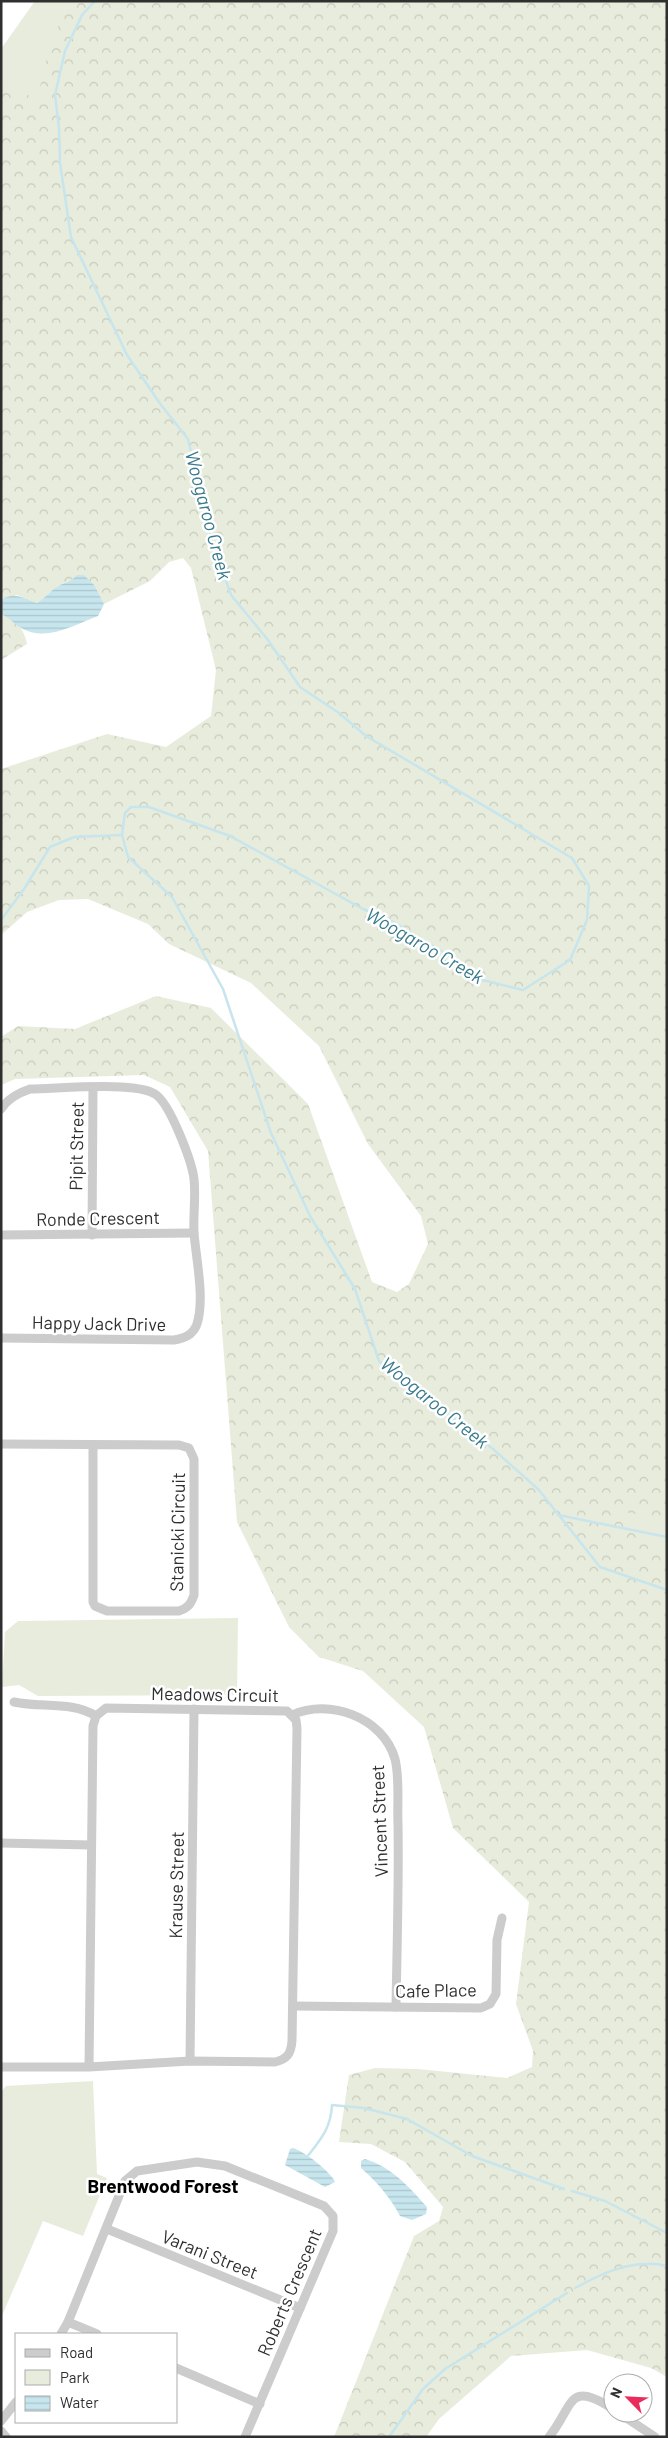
<svg xmlns="http://www.w3.org/2000/svg" width="668" height="2438" viewBox="0 0 668 2438" font-family="Barlow,sans-serif">
<defs>
<pattern id="forest-crowns" width="20" height="18" patternUnits="userSpaceOnUse" patternTransform="scale(1.25)"><rect width="20" height="18" fill="#e8ecdc"/><path d="M2 6a3 3 0 1 1 6 0M12 15a3 3 0 1 1 6 0" fill="none" stroke="#c7cbbd"/></pattern>
<pattern id="water-rules" width="6" height="5" patternUnits="userSpaceOnUse" patternTransform="scale(1.25)"><rect width="6" height="5" fill="#c7e5ed"/><path d="M0 2.5h6" fill="none" stroke="#abc5cc"/></pattern>
</defs>
<rect width="100%" height="100%" fill="#fff"/>
<g fill="url(#forest-crowns)">
<path d="M 41,1 L 667,1 L 667,2377 L 651,2368 L 587,2350 L 511,2356 L 439,2419 L 426,2437 L 334,2437 L 414,2236 L 439,2221 L 443,2207 L 405,2162 L 371,2144 L 339,2142 L 349,2075 L 375,2068 L 418,2069 L 507,2078 L 532,2067 L 533,2051 L 516,2004 L 529,1902 L 453,1828 L 424,1727 L 363,1671 L 319,1657 L 289,1627 L 237,1522 L 208,1151 L 170,1087 L 144,1075 L 15,1079 L 1,1085 L 1,1037 L 18,1026 L 75,1029 L 156,996 L 211,1008 L 308,1104 L 372,1282 L 397,1292 L 409,1284 L 428,1244 L 421,1216 L 368,1144 L 319,1046 L 251,983 L 169,944 L 148,924 L 88,899 L 59,900 L 27,912 L 1,935 L 1,769 L 107,734 L 166,747 L 211,716 L 216,670 L 191,568 L 183,558 L 169,562 L 150,581 L 104,604 L 95,586 L 77,575 C 71,581 67,582 60,585 C 53,588 45,598 37,603 L 17,595 L 1,600 L 1,68 Z"/>
<path d="M 1,614 C 16,619 24,629 27,644 L 1,660 Z"/>
</g>
<g fill="#e8ecdc">
<path d="M 35,1 L 74,1 C 53,24 43,69 38,99 L 1,85 L 1,49 Z"/>
<path d="M 624,1512 L 667,1520 L 667,1557 Z"/>
<path d="M 238,1618 L 237,1695 L 38,1696 L 19,1685 L 2,1687 L 5,1632 L 18,1621 Z"/>
<path d="M 93,2081 L 97,2174 L 107,2178 L 83,2236 L 43,2221 L 1,2318 L 1,2092 L 6,2086 Z"/>
</g>
<g fill="url(#water-rules)">
<path d="M 77,575 L 84,575 L 95,586 L 104,604 L 98,616 C 76,624 47,642 23,629 C 14,625 11,618 1,614 L 1,600 C 14,591 24,598 37,603 C 45,598 53,588 60,585 C 67,582 71,581 77,575 Z"/>
<path d="M 293,2148 C 304,2151 331,2172 335,2182 L 325,2187 L 285,2165 L 290,2149 Z"/>
<path d="M 365,2159 C 392,2167 409,2187 427,2207 L 426,2214 L 412,2220 L 400,2216 C 390,2197 377,2182 361,2168 L 361,2161 Z"/>
</g>
<g fill="none" stroke-linecap="round" stroke-linejoin="round">
<g stroke="#c7e5ed" stroke-width="2.5">
<path d="M 95,1 L 82,15 L 65,51 L 55,95 L 59,128 L 60,163 L 71,237 L 127,355 L 161,405 L 188,439 L 211,537 L 231,595 L 268,640 L 300,687 L 339,713 L 366,736 L 572,858 L 589,886 L 587,920 L 570,960 L 523,990 L 478,979 L 451,957 L 395,923 L 363,909 L 230,836 L 149,807 L 131,807 L 125,813 L 122,835 L 128,857 L 172,897 L 223,989 L 271,1133 L 310,1216 L 355,1289 L 379,1361 L 493,1449 L 539,1490 L 600,1567 L 667,1590"/>
<path d="M 1,920 L 24,889 L 50,847 L 74,837 L 122,835"/>
<path d="M 558,1515 L 667,1537"/>
<path d="M 307,2157 C 321,2139 331,2128 332,2105 L 364,2108 L 407,2119 L 472,2156 L 564,2189"/>
<path d="M 572,2191 L 605,2201 L 667,2233"/>
<path d="M 575,2288 C 602,2273 635,2258 667,2266"/>
<path d="M 389,2437 L 423,2389 L 445,2369 L 567,2293"/>
</g>
<g stroke="#ccc" stroke-width="9">
<path d="M 1,1109 C 8,1098 18,1093 30,1089 C 57,1089 136,1081 155,1094 C 170,1103 192,1162 194,1179 C 196,1197 193,1215 194,1233 C 196,1258 205,1299 197,1324 C 193,1335 185,1338 174,1340 L 1,1338"/>
<path d="M 1,1235 L 194,1233"/>
<path d="M 92,1235 L 93,1088"/>
<path d="M 1,1444 L 179,1445 L 189,1448 L 194,1459 L 194,1595 C 191,1604 188,1608 179,1611 L 107,1611 L 95,1606 L 93,1602 L 93,1445"/>
<path d="M 14,1702 C 41,1708 72,1701 96,1716"/>
<path d="M 292,1715 C 329,1698 383,1717 395,1759 C 400,1779 397,1803 398,1824 C 399,1885 397,1946 396,2007"/>
<path d="M 1,1843 L 91,1845"/>
<path d="M 293,2006 L 481,2008 L 490,2004 L 496,1994 L 497,1940 L 502,1918"/>
<path d="M 190,2061 L 194,1709"/>
<path d="M 1,2067 L 89,2067 L 190,2061 L 275,2062 C 287,2059 291,2054 292,2041 L 297,1728 L 296,1720 L 287,1711 L 106,1708 L 96,1716 L 93,1726 L 89,2067"/>
<path d="M 107,2229 L 300,2308"/>
<path d="M 68,2322 L 97,2334"/>
<path d="M 61,2334 L 68,2322 L 125,2181 L 137,2171 L 197,2162 L 225,2166 L 324,2206 L 333,2216 L 333,2231 L 245,2437"/>
<path d="M 176,2368 L 260,2404"/>
<path d="M 619,2413 L 655,2437"/>
<path d="M 1,2421 L 16,2402"/>
<path d="M 1,2431 L 6,2437"/>
<path d="M 549,2437 C 574,2406 567,2379 613,2409"/>
</g>
</g>
<g text-anchor="middle" dominant-baseline="central" stroke-width="5" stroke-linejoin="round" paint-order="stroke">
<g font-size="18" fill="#2f2f2f" stroke="#fff">
<text transform="translate(76 1146) rotate(-89)">Pipit Street</text>
<text transform="translate(98 1218) rotate(-1)">Ronde Crescent</text>
<text transform="translate(99 1323) rotate(1)">Happy Jack Drive</text>
<text transform="translate(177 1532) rotate(-89)">Stanicki Circuit</text>
<text transform="translate(215 1694) rotate(1)">Meadows Circuit</text>
<text transform="translate(379 1821) rotate(-92)">Vincent Street</text>
<text transform="translate(176 1885) rotate(-89)">Krause Street</text>
<text transform="translate(436 1990) rotate(-1)">Cafe Place</text>
<text transform="translate(210 2254) rotate(22)">Varani Street</text>
<text transform="translate(289 2292) rotate(-67)">Roberts Crescent</text>
</g>
<g font-size="19" font-style="italic" fill="#387a8c" stroke="#fff">
<text transform="translate(209 515) rotate(75)">Woogaroo Creek</text>
<text transform="translate(425 945) rotate(30)">Woogaroo Creek</text>
<text transform="translate(435 1402) rotate(39)">Woogaroo Creek</text>
</g>
<g font-size="19" font-weight="bold" fill="#000" stroke="#fff">
<text x="163" y="2185">Brentwood Forest</text>
</g>
</g>
<rect width="668" height="2438" fill="none" stroke="#2f2f2f" stroke-width="5"/>
<rect x="15" y="2333" width="162" height="90" fill="#ffffff" stroke="#acacac"/>
<rect x="25" y="2349" width="25" height="8" fill="#cccccc" stroke="#acacac"/>
<text x="60" y="2358" font-size="15" fill="#2f2f2f">Road</text>
<rect x="25" y="2370" width="25" height="15" fill="#e8ecdc" stroke="#acacac"/>
<text x="60" y="2383" font-size="15" fill="#2f2f2f">Park</text>
<rect x="25" y="2396" width="25" height="15" fill="url(#water-rules)" stroke="#acacac"/>
<text x="60" y="2408" font-size="15" fill="#2f2f2f">Water</text>
<g transform="translate(628 2398) rotate(294)"><circle r="24" fill="#ffffff" stroke="#acacac"/>
<path d="M0-4L9 19L0 12L-9 19Z" fill="#ea2c5c"/>
<text y="-8" font-size="14" font-weight="bold" text-anchor="middle" fill="#2f2f2f">N</text>
</g>
</svg>
